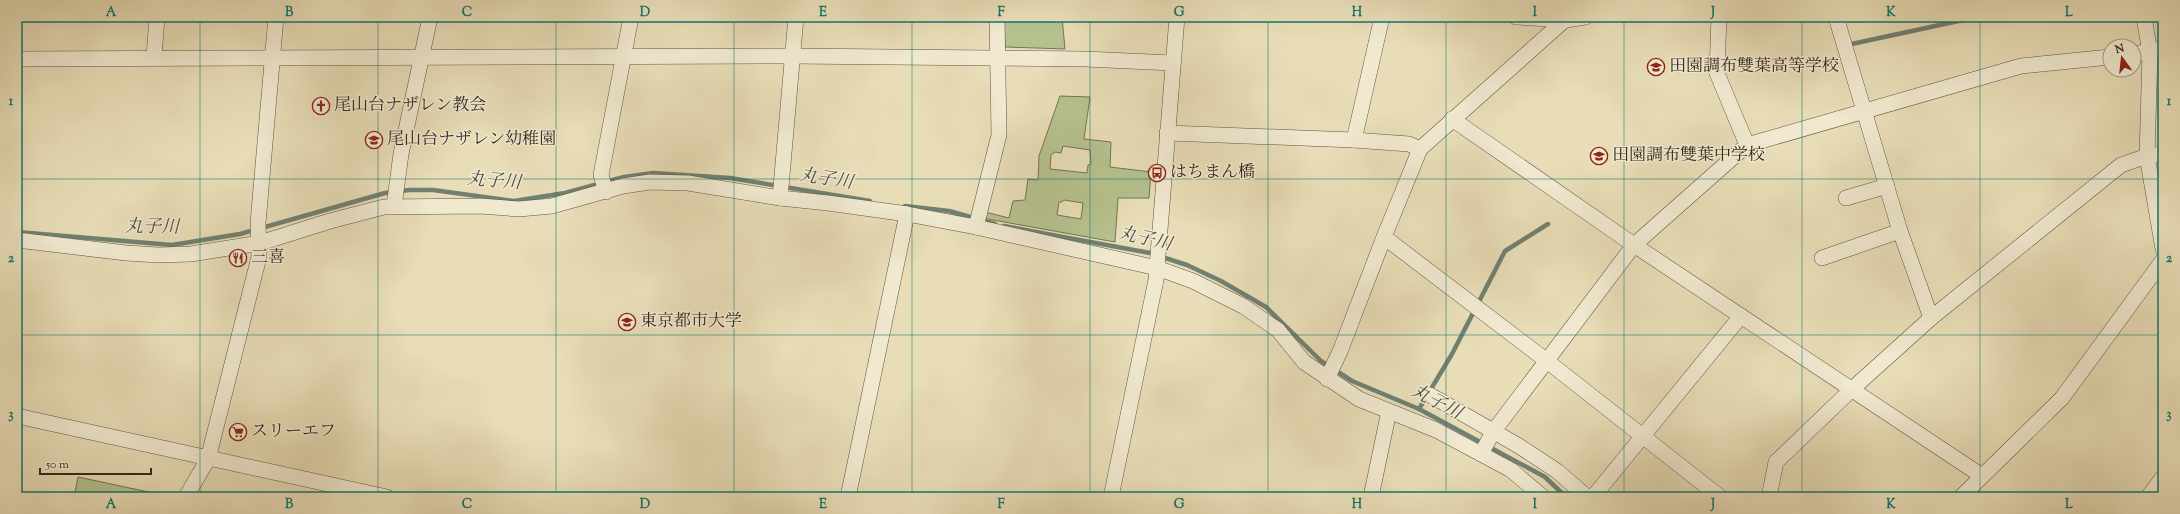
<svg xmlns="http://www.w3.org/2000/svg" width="2180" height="514" viewBox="0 0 2180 514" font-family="'Sorts Mill Goudy','Noto Serif JP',serif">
<rect width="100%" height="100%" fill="#e8ddb7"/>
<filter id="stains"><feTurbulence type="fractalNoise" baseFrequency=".005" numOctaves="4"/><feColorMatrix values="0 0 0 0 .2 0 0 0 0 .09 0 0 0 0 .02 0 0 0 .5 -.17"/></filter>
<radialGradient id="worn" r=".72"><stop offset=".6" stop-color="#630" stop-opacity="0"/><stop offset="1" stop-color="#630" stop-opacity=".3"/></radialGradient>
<g fill="#b5c18e" stroke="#747456" fill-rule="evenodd">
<path d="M 1004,17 L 1062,17 L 1065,49 L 1005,47 Z"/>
<path d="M 1060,96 L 1090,97 L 1084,139 L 1111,142 L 1110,167 L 1151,172 L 1149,198 L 1118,198 L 1115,242 L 982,218 L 985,212 L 1009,218 L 1013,201 L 1025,200 L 1028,179 L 1038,180 L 1039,156 ZM 1063,146 L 1090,150 L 1091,164 L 1088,165 L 1087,173 L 1050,169 L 1051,155 L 1055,152 L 1061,153 ZM 1064,200 L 1083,203 L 1081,219 L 1057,215 L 1059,202 L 1062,202 Z"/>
<path d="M 78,477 L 172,497 L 74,497 Z"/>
</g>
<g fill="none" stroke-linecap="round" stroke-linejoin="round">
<g stroke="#708172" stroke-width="4.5">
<path d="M 1847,45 L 1977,17"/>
<path d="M 905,206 L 949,211 L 995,224"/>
<path d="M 1004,226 L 1150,253 L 1187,265 L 1221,281 L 1266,307 L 1321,361 L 1352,381 L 1419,409 L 1545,477 L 1566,497"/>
<path d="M 17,232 L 172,245 L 240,234 L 385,193 L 409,190 L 433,190 L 514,201 L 565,193 L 624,177 L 653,173 L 730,178 L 870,201"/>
<path d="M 1419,409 L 1452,354 L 1505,251 L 1548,224"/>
</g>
<defs>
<g id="minor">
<path d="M 1516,17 L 1566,20 L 1585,17"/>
<path d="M 1719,17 L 1717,73 L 1747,145"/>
<path d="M 1836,17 L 1900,231 L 1931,318"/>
<path d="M 2144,17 L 2150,53 L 2147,156 L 2163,249"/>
<path d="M 2134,54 L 2163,49"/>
<path d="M 154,57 L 157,17"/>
<path d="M 17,59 L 793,56 L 1085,59 L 1173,63"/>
<path d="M 1452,119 L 1634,245 L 1982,476"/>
<path d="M 1167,133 L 1354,140 L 1409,144 L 1420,149"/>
<path d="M 1354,140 L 1382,17"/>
<path d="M 606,192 L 601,175 L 631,17"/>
<path d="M 780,198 L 796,17"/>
<path d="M 1846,198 L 1887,186"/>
<path d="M 394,206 L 401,154 L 430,17"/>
<path d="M 976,227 L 999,135 L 997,17"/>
<path d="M 1384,237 L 1547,361 L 1720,497"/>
<path d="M 17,240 L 126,253 L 158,255 L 191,254 L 260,243 L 330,221 L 384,207 L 480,206 L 519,209 L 552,206 L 623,186 L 650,182 L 688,183 L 780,198 L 828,203 L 907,214 L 976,227 L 1157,268 L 1193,281 L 1243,306 L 1278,330 L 1304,362 L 1359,399 L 1436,430 L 1511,470 L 1543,497"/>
<path d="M 1822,258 L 1900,231"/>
<path d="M 1327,379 L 1341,349 L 1384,237 L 1420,149 L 1568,17"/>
<path d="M 1430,395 L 1519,446 L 1557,471 L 1587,497"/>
<path d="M 17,416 L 387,497"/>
<path d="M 1481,454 L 1493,432 L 1634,245 L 1747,145 L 2021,66 L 2110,57"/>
<path d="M 186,497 L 208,459 L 259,257 L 258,223 L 276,17"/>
<path d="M 848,497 L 907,214"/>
<path d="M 1111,497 L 1156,280 L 1177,17"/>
<path d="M 1371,497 L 1389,411"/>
<path d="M 1593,497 L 1741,316"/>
<path d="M 1769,497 L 1776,462 L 1851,390 L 1931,318 L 2121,165 L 2147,156 L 2163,154"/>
<path d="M 1961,497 L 2062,398 L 2163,260"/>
<path d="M 2148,497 L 2163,477"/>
</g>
</defs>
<use href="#minor" stroke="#605545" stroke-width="16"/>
<use href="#minor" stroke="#f0e9d0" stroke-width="15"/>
</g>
<path fill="none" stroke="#0f766e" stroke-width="1" stroke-opacity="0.55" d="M 200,17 L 200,497M 378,17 L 378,497M 556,17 L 556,497M 734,17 L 734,497M 912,17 L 912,497M 1090,17 L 1090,497M 1268,17 L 1268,497M 1446,17 L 1446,497M 1624,17 L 1624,497M 1802,17 L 1802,497M 1980,17 L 1980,497M 17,179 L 2163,179M 17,335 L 2163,335"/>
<defs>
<symbol id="school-ring" viewBox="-11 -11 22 22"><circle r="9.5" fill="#f0e9d0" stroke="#8f2418" stroke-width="1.5"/><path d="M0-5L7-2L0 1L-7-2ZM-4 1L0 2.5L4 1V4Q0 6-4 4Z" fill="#8f2418"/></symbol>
<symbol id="church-ring" viewBox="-11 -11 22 22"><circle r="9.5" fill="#f0e9d0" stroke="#8f2418" stroke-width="1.5"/><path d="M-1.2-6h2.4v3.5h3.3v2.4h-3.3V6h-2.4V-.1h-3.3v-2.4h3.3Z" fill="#8f2418"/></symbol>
<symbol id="bus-ring" viewBox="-11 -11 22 22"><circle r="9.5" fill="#f0e9d0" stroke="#8f2418" stroke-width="1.5"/><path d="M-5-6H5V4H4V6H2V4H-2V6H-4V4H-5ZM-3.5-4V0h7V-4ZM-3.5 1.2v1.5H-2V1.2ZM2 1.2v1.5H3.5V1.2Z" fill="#8f2418"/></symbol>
<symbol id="restaurant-ring" viewBox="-11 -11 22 22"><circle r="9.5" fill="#f0e9d0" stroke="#8f2418" stroke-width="1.5"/><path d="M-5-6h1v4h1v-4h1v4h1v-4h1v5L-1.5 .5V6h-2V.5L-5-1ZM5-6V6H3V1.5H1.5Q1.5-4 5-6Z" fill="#8f2418"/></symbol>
<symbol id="university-ring" viewBox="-11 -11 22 22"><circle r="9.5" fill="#f0e9d0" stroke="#8f2418" stroke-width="1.5"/><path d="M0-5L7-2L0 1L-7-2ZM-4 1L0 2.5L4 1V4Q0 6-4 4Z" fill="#8f2418"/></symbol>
<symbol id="supermarket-ring" viewBox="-11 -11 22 22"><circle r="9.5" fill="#f0e9d0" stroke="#8f2418" stroke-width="1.5"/><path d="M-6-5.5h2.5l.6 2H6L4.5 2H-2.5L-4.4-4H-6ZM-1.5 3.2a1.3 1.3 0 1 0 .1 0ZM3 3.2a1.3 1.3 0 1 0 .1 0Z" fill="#8f2418"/></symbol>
</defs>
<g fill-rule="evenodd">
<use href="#school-ring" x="1646" y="57" width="20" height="20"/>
<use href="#church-ring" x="311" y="96" width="20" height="20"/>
<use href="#school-ring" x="364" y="130" width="20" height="20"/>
<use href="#school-ring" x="1589" y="146" width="20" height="20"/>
<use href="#bus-ring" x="1147" y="163" width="20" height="20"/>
<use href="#restaurant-ring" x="228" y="248" width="20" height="20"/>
<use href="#university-ring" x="617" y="312" width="20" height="20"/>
<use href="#supermarket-ring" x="228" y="422" width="20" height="20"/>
</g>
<g text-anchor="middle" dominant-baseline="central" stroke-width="3" stroke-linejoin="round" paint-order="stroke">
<g font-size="17" fill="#33281f" stroke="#f0e9d0" text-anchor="start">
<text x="1669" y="67">田園調布雙葉高等学校</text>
<text x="334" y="106">尾山台ナザレン教会</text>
<text x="387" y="140">尾山台ナザレン幼稚園</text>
<text x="1612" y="156">田園調布雙葉中学校</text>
<text x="1170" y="173">はちまん橋</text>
<text x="251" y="258">三喜</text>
<text x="640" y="322">東京都市大学</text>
<text x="251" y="432">スリーエフ</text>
</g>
<g font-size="18" font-style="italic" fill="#4c4d42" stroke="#f0e9d0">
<text transform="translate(826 180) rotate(9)">丸子川</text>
<text transform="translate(494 182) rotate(5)">丸子川</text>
<text transform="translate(152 228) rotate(1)">丸子川</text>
<text transform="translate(1145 240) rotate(13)">丸子川</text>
<text transform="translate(1436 403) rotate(27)">丸子川</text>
</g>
</g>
<rect width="2180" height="514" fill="none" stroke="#e8ddb7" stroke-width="44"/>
<g transform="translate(2122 58) rotate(345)"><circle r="19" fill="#f0e9d0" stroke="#a49c89"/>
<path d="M0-3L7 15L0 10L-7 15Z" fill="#8f2418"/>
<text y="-6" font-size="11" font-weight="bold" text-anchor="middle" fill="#33281f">N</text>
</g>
<path d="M40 468v6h111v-6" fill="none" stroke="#33281f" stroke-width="2"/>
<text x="46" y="468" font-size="12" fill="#33281f" stroke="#f0e9d0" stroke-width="3" paint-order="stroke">50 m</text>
<rect x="22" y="22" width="2136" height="470" fill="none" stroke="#0f766e" stroke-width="1.5"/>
<g font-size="13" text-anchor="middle" font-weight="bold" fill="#0f766e">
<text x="111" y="16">A</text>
<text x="289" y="16">B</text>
<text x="467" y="16">C</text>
<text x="645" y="16">D</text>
<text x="823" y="16">E</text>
<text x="1001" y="16">F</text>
<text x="1179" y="16">G</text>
<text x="1357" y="16">H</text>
<text x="1535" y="16">I</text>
<text x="1713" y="16">J</text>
<text x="1891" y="16">K</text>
<text x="2069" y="16">L</text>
<text x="11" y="105">1</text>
<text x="2169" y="105">1</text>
<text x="11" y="262">2</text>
<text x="2169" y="262">2</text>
<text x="11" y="418">3</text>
<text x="2169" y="418">3</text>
<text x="111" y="508">A</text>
<text x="289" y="508">B</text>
<text x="467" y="508">C</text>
<text x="645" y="508">D</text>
<text x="823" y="508">E</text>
<text x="1001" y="508">F</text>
<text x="1179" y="508">G</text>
<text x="1357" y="508">H</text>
<text x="1535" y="508">I</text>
<text x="1713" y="508">J</text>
<text x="1891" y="508">K</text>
<text x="2069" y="508">L</text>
</g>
<rect width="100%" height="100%" filter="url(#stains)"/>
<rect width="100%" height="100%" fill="url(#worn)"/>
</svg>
